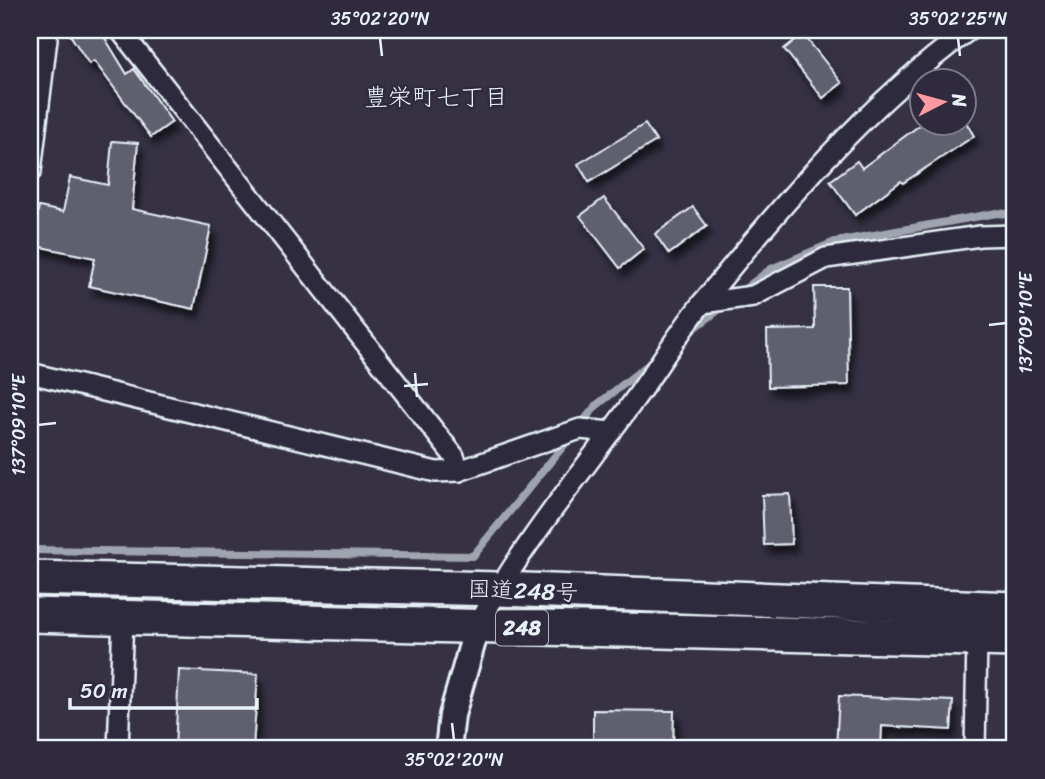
<svg xmlns="http://www.w3.org/2000/svg" width="1045" height="779" viewBox="0 0 1045 779" font-family="Sriracha,'Klee One',sans-serif">
<defs>
<filter id="shadow"><feDropShadow dx="4.5" dy="8" stdDeviation="3.5" flood-color="#0009"/></filter>
</defs>
<rect width="100%" height="100%" fill="#363244"/>
<filter id="ink" filterUnits="userSpaceOnUse"><feTurbulence type="fractalNoise" baseFrequency=".0143" numOctaves="2"/><feDisplacementMap in="SourceGraphic" scale="14" xChannelSelector="R" yChannelSelector="G"/><feConvolveMatrix kernelMatrix="1 2 1 2 8 2 1 2 1" color-interpolation-filters="sRGB"/></filter>
<g filter="url(#ink)">
<g fill="none" stroke-linecap="round" stroke-linejoin="round">
<g stroke="#a0a4af" stroke-width="8">
<path d="M 741,292 L 771,269 L 835,242 L 997,213 L 1015,215"/>
<path d="M 688,333 L 725,305"/>
<path d="M 579,426 L 597,405 L 653,361"/>
<path d="M 30,550 L 473,556 L 569,439"/>
</g>
</g>
<g fill="#605e6e" stroke="#e8f1f8" stroke-width="2" filter="url(#shadow)">
<path d="M 67,30 L 100,30 L 127,74 L 134,69 L 172,122 L 151,137 L 94,61 L 89,64 Z"/>
<path d="M 803,34 L 842,83 L 823,98 L 784,49 Z"/>
<path d="M 924,122 L 966,122 L 974,136 L 903,183 L 901,181 L 855,215 L 830,181 L 857,161 L 862,168 Z"/>
<path d="M 645,124 L 656,141 L 589,182 L 578,164 Z"/>
<path d="M 112,141 L 138,143 L 132,209 L 211,226 L 194,309 L 89,286 L 95,258 L 31,245 L 39,207 L 63,212 L 70,177 L 108,185 Z"/>
<path d="M 604,198 L 644,249 L 620,268 L 580,216 Z"/>
<path d="M 693,207 L 707,226 L 669,254 L 655,234 Z"/>
<path d="M 814,287 L 847,287 L 849,385 L 768,387 L 767,330 L 815,329 Z"/>
<path d="M 790,494 L 792,544 L 764,545 L 762,495 Z"/>
<path d="M 179,670 L 258,674 L 253,749 L 175,749 Z"/>
<path d="M 839,696 L 953,701 L 951,730 L 882,726 L 881,749 L 836,749 Z"/>
<path d="M 593,710 L 674,711 L 673,746 L 593,745 Z"/>
</g>
<g fill="none" stroke-linecap="round" stroke-linejoin="round">
<defs>
<g id="minor">
<path d="M 120,30 L 454,456 L 459,471"/>
<path d="M 31,171 L 48,30"/>
<path d="M 702,303 L 753,296 L 826,258 L 980,236 L 1015,235"/>
<path d="M 30,373 L 436,472 L 459,471 L 580,429 L 611,432"/>
<path d="M 477,627 C 519,549 575,481 627,410 C 653,375 676,336 703,302 C 782,204 867,104 969,30"/>
<path d="M 118,749 L 123,618"/>
<path d="M 975,749 L 977,638"/>
</g>
<path id="tertiary" d="M 448,749 L 452,715 L 477,627"/>
<g id="trunk">
<path d="M 30,578 L 498,589 L 1015,609"/>
<path d="M 30,615 L 1015,640"/>
</g>
</defs>
<use href="#minor" stroke="#e8f1f8" stroke-width="24"/>
<use href="#tertiary" stroke="#e8f1f8" stroke-width="30"/>
<use href="#trunk" stroke="#e8f1f8" stroke-width="38"/>
<use href="#minor" stroke="#2f2a3d" stroke-width="19"/>
<use href="#tertiary" stroke="#2f2a3d" stroke-width="24"/>
<use href="#trunk" stroke="#2f2a3d" stroke-width="33"/>
</g>
</g>
<path fill="none" stroke="#e8f1f8" stroke-width="2.5" d="M 380,38 L 382,56M 958,38 L 960,56M 989,325 L 1006,323M 415,373 L 417,397M 404,386 L 428,384M 38,425 L 56,423M 452,723 L 454,740"/>
<g text-anchor="middle" dominant-baseline="central" stroke-width="5" stroke-linejoin="round" paint-order="stroke">
<rect fill="#2f2a3d" stroke="#b0b5c0" stroke-width="2" x="496" y="610.5" width="52" height="35" rx="5"/>
<g font-size="21" font-weight="bold" fill="#e8f1f8">
<text x="522" y="628">248</text>
</g>
<g font-size="23" fill="#e8f1f8" stroke="#2f2a3d">
<text transform="translate(523 591) rotate(2)">国道248号</text>
</g>
<g font-size="24" fill="#e8f1f8" stroke="#2f2a3d">
<text x="436" y="97">豊栄町七丁目</text>
</g>
</g>
<rect width="1045" height="779" fill="none" stroke="#2f2a3d" stroke-width="77"/>
<g transform="translate(943 102) rotate(84)"><circle r="33" fill="#2f2a3d" stroke="#797a88" stroke-width="2"/>
<path d="M0-5L12 26L0 18L-12 26Z" fill="#ff9aa2"/>
<text y="-10" font-size="19" font-weight="bold" text-anchor="middle" fill="#e8f1f8">N</text>
</g>
<path d="M70 698v10h187v-10" fill="none" stroke="#e8f1f8" stroke-width="3.5"/>
<text x="80" y="698" font-size="21" fill="#e8f1f8" stroke="#2f2a3d" stroke-width="5" paint-order="stroke">50 m</text>
<rect x="38" y="38" width="968" height="702" fill="none" stroke="#e8f1f8" stroke-width="2.5"/>
<g font-size="18" text-anchor="middle" fill="#e8f1f8">
<text x="380" y="25">35°02'20"N</text>
<text x="958" y="25">35°02'25"N</text>
<text transform="translate(1026 323) rotate(-90)" y="6">137°09'10"E</text>
<text transform="translate(19 425) rotate(-90)" y="6">137°09'10"E</text>
<text x="454" y="766">35°02'20"N</text>
</g>
</svg>
